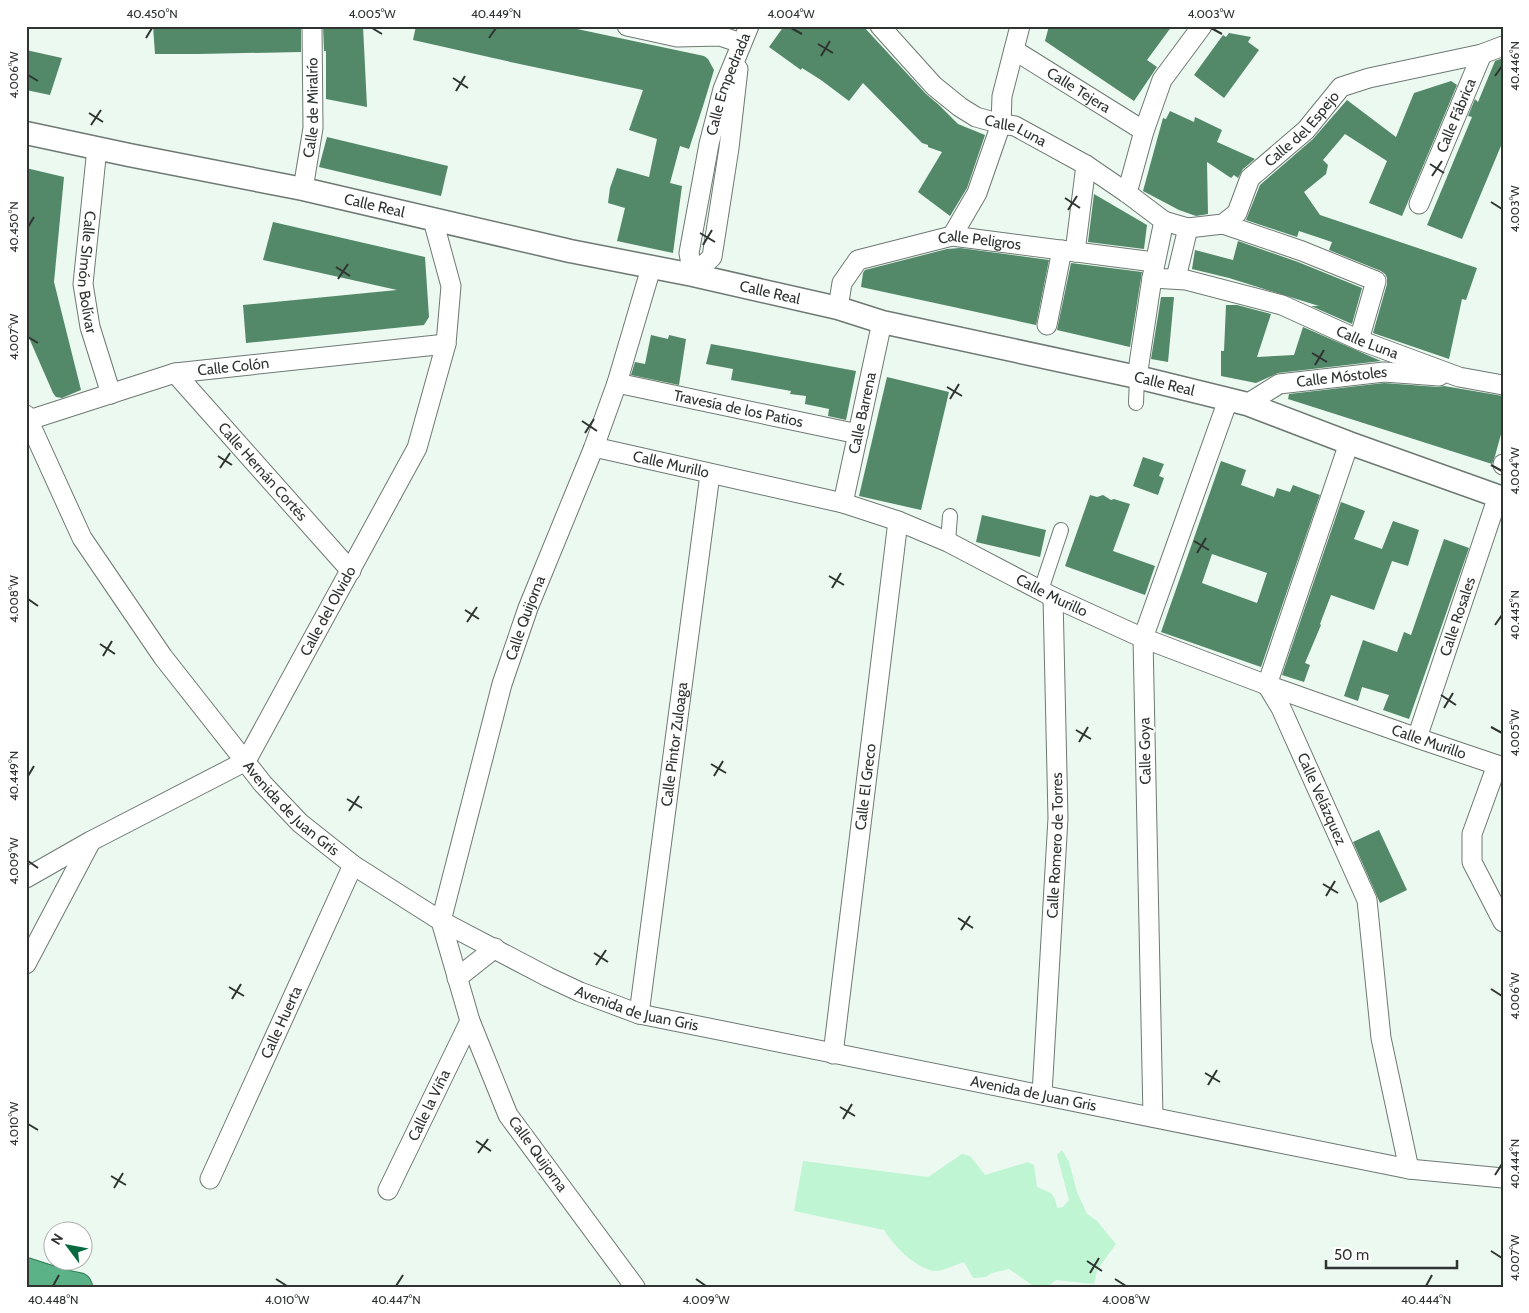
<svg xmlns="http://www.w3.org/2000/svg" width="1529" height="1313" viewBox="0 0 1529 1313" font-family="Cabin,sans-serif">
<rect width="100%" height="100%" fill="#ebf9f0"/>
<path fill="#c0f5d3" d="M 1062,1150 L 1069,1162 L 1077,1192 L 1087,1214 L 1097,1221 L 1116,1244 L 1097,1270 L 1094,1284 L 1056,1280 L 1047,1287 L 1035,1287 L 1009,1269 L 992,1273 L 986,1277 L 973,1278 L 964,1262 C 957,1264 941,1272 935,1271 C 916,1269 894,1246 884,1230 L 794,1211 L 803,1161 L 928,1177 L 962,1154 L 970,1156 L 985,1175 L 1028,1162 L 1034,1165 L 1037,1187 C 1050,1193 1055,1192 1057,1208 L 1063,1207 L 1069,1200 L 1057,1155 Z"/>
<g fill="#538869" fill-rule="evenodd">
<path d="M 153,26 L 301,26 L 301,52 L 198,54 L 155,54 Z"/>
<path d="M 323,26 L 363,26 L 367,107 L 326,99 L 326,51 L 324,51 Z"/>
<path d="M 416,26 L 563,26 L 704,56 L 708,59 L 714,70 L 704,103 L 689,149 L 680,146 L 670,183 L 682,186 L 673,253 L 617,241 L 625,208 L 608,203 L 610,188 L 617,168 L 649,177 L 657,139 L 629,130 L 643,90 L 515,63 L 413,40 Z"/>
<path d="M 784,26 L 863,26 L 926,94 L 939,105 L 958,124 L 985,135 L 967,188 L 950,216 L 918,192 L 942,152 L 928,147 L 928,145 L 922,143 L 863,83 L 849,101 L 821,80 L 802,68 L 801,70 L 769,47 Z"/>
<path d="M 1049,26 L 1172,26 L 1147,60 L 1157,67 L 1134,101 L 1045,41 Z"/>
<path d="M 1229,33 L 1251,37 L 1248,42 L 1259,50 L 1224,98 L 1194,75 L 1223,35 L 1226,37 Z"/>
<path d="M 26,50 L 62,58 L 50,95 L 26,90 Z"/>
<path d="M 1503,58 L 1503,141 L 1462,239 L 1427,225 L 1472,117 L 1468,116 L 1475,99 L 1478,102 L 1495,61 Z"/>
<path d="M 1451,81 L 1457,85 L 1402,216 L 1369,203 L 1387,161 L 1345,134 L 1323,160 L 1328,165 L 1326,174 L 1304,192 L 1320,215 L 1477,268 L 1466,300 L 1462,299 L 1449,359 L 1373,333 L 1387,284 L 1387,278 L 1385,274 L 1381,271 L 1329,250 L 1332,242 L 1299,231 L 1297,237 L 1246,220 L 1260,185 L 1313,139 L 1347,100 L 1396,137 L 1414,93 Z"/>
<path d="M 1170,111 L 1194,122 L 1195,117 L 1222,130 L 1217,142 L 1255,159 L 1243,169 L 1238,178 L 1234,175 L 1231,178 L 1207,162 L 1208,214 L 1196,216 L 1179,210 L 1143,191 L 1163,118 L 1166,119 Z"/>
<path d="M 327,137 L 448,166 L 441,196 L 319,167 Z"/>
<path d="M 26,168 L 64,177 L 54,282 L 81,390 L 62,398 L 56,397 L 53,393 L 26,331 Z"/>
<path d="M 1094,194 L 1147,225 L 1144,249 L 1088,242 Z"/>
<path d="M 273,222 L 425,257 L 429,317 L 424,325 L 246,343 L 243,305 L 397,290 L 263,260 Z"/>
<path d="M 1238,241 L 1298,262 L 1362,288 L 1352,324 L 1311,306 L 1319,306 L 1229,278 L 1192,269 L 1195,250 L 1233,260 Z"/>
<path d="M 960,248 L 1049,260 L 1036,325 L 861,287 L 863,273 L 865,270 L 947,249 Z"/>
<path d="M 1071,263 L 1142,272 L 1130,347 L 1057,330 Z"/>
<path d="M 1161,297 L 1174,297 L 1168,362 L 1151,359 Z"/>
<path d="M 1226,305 L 1237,305 L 1271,314 L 1257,357 L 1294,355 L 1303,327 L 1381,361 L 1278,373 L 1256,383 L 1221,376 L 1221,351 L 1224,351 Z"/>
<path d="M 651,335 L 668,339 L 669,335 L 686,339 L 679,385 L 631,375 L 635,362 L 645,364 Z"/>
<path d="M 711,344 L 856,371 L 846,420 L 828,416 L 829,409 L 805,404 L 806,396 L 790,394 L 791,391 L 731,380 L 733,369 L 706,364 Z"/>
<path d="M 887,377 L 949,392 L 921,510 L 859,496 Z"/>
<path d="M 1384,383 L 1438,387 L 1444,386 L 1503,396 L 1503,427 L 1495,456 L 1492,464 L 1288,399 L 1289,394 Z"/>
<path d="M 1143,457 L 1164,464 L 1159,476 L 1164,478 L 1158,495 L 1133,486 Z"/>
<path d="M 1221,461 L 1246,470 L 1241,485 L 1274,497 L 1277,488 L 1290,492 L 1293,485 L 1320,495 L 1261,667 L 1161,632 ZM 1212,554 L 1267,573 L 1257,603 L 1202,583 Z"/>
<path d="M 1090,495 L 1097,497 L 1103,495 L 1111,500 L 1114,499 L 1130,504 L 1113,551 L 1155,566 L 1145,595 L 1065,566 Z"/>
<path d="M 1341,502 L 1365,511 L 1354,539 L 1382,549 L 1393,521 L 1419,530 L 1408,566 L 1392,561 L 1374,610 L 1331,595 L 1320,624 L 1321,625 L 1305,663 L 1310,665 L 1304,682 L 1282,675 Z"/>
<path d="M 982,515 L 1046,530 L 1040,557 L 976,542 Z"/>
<path d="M 1444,539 L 1469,548 L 1409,719 L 1383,710 L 1389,695 L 1362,687 L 1358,701 L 1344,696 L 1363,640 L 1397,652 L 1404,632 L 1411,635 Z"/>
<path d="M 1379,830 L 1407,890 L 1380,903 L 1353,842 Z"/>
</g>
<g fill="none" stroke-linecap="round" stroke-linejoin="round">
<defs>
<g id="pedestrian">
<path d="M 1136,403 L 1137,377"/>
<path d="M 948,542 L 950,516"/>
<path d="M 1041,590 L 1061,530"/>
</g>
<g id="minor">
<path d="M 627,26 L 677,37 L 720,36 L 741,43"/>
<path id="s1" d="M 880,26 L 934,86 L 960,107 L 976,117 L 1001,124 L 1015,126 L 1086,165 L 1127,193 L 1164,221"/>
<path id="s2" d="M 1014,50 L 1144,131"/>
<path id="s3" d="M 97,148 L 83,284 L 90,327 L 111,394"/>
<path id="s4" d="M 303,189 L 313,128 L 312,26"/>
<path d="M 1127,193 L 1144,131 L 1162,80 L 1202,26"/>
<path id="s5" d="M 1419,204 L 1482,54"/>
<path d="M 1223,224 L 1302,251 L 1376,281 L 1359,340"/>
<path id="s6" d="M 1188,228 L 1223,224 L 1237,213 L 1250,178 L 1306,130 L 1341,87 L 1369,78 L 1482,54 L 1503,46"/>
<path d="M 952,236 L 977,193 L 1001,124 L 1002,96 L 1020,26"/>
<path d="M 1075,252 L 1086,165"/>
<path id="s7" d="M 693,275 L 689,253 L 709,144 L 723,89 L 749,26"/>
<path d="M 693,275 L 712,257 L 729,148 L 738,69"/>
<path id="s8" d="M 1176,278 L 1188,228 L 1164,221 L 1152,278 L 1186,280 L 1282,305 L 1359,340 L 1459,377 L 1503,385"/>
<path id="s9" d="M 838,308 L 842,283 L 858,260 L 952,236 L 1154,262"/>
<path d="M 1047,325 L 1062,250"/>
<path id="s10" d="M 175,373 L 351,571"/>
<path d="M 1137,377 L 1152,278"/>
<path id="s11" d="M 617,383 L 858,434"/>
<path id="s12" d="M 1247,404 L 1279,384 L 1384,372 L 1439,376"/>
<path id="s13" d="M 26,415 L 82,538 L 163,657 L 263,784 L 300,823 L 353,865 L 441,921 L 548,977 L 580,992 L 639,1014 L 1409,1169 L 1503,1178"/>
<path id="s14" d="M 29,420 L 175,373 L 446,344"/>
<path id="s15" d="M 1349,443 L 1267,685 L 1281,708 L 1367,900 L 1381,1038 L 1409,1169"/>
<path id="s16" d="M 594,447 L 843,503 L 898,521 L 948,542 L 1053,597 L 1143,638 L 1267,685 L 1417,738 L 1503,767"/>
<path d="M 1503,465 L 1503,464"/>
<path id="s17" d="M 843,503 L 882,322"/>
<path id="s18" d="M 1417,738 L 1498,496"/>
<path d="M 1497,765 L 1472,834 L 1472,862 L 1503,922"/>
<path id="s19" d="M 26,878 L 91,841 L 246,761 L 417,448 L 446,344 L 451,286 L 433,220"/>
<path d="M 26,964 L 91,841"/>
<path d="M 457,978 L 495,948"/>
<path id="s20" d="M 639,1014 L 710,474"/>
<path id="s21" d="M 833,1054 L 898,521"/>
<path id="s22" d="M 1042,1094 L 1058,818 L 1053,597"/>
<path d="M 1153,1117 L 1143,638 L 1228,400"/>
<path id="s23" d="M 210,1179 L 353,865"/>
<path id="s24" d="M 388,1190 L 470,1021"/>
<path id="s25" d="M 635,1287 L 508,1115 L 470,1021 L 441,921 L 502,684 L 528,608 L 594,447 L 617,383 L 651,268"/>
</g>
<g id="tertiary">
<path id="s26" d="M 26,133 L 129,155 L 303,189 L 570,251 L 693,275 L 838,308 L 882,322 L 1137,377 L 1247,404 L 1349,443 L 1503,498"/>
</g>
<path id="trunk" d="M 26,1272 L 63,1284 L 78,1287"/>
</defs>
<use href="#pedestrian" stroke="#6d7971" stroke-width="16"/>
<use href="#minor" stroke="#6d7971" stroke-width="21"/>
<use href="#tertiary" stroke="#6d7971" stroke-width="25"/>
<use href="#trunk" stroke="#307a55" stroke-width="30"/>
<use href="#pedestrian" stroke="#fff" stroke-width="14"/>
<use href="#minor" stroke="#fff" stroke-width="19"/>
<use href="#tertiary" stroke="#fff" stroke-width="22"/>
<use href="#trunk" stroke="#5ab286" stroke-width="28"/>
</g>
<path fill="none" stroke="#2f3431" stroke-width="2" d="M 372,28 L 382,34M 791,28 L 802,34M 1211,28 L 1222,34M 146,38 L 152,28M 489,38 L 496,28M 818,44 L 833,53M 821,56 L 830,41M 28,75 L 38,81M 1495,76 L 1502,66M 453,78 L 468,88M 456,91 L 465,76M 89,113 L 103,122M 91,125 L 101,110M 1430,164 L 1444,173M 1432,176 L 1442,161M 1065,198 L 1080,208M 1491,202 L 1502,209M 1068,210 L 1077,196M 28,227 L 34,217M 700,233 L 715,242M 703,245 L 712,230M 336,267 L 350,276M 338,279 L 348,264M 28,337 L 38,343M 1312,353 L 1327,362M 1315,365 L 1324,350M 947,387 L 962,396M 950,399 L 959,384M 582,421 L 597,431M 585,433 L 594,419M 218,456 L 232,465M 1491,465 L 1502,471M 220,468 L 230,453M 1194,541 L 1209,550M 1197,553 L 1206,538M 829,576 L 844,585M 832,588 L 841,573M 28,599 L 38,606M 465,610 L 479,619M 467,622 L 477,607M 1495,625 L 1502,615M 100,644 L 115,654M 103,656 L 112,641M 1441,695 L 1456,705M 1444,708 L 1453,693M 1491,727 L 1502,733M 1076,730 L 1091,739M 1079,742 L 1088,727M 711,764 L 726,773M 28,776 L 34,766M 714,776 L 723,761M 347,799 L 362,808M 349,811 L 359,796M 28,861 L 38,868M 1323,884 L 1338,893M 1326,896 L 1335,881M 958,918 L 973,928M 961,930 L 970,916M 594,953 L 608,962M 596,965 L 606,950M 229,987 L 244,996M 1491,989 L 1502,996M 232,999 L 241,984M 1205,1073 L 1220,1082M 1208,1085 L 1217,1070M 840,1107 L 855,1116M 843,1119 L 852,1104M 28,1124 L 38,1130M 476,1141 L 491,1151M 478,1153 L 488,1139M 1495,1175 L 1502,1164M 111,1176 L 126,1185M 114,1188 L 123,1173M 1491,1251 L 1502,1258M 1087,1261 L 1102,1271M 1090,1273 L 1099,1258M 276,1279 L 287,1286M 696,1279 L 706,1286M 1115,1279 L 1126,1286M 53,1286 L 59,1275M 396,1286 L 403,1275M 1426,1286 L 1432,1275"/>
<g text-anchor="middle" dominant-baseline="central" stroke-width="4.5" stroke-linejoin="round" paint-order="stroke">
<g font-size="15" fill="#2f3431" stroke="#fff">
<text stroke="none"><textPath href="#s2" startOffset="76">Calle Tejera</textPath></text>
<text stroke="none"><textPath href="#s7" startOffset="196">Calle Empedrada</textPath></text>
<text stroke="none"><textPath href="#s4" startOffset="82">Calle de Miralrío</textPath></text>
<text stroke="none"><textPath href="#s5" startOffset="96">Calle Fábrica</textPath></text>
<text stroke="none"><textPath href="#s6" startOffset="162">Calle del Espejo</textPath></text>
<text stroke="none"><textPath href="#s1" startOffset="175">Calle Luna</textPath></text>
<text stroke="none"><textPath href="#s26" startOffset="356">Calle Real</textPath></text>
<text stroke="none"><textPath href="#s9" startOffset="178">Calle Peligros</textPath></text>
<text stroke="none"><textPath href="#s3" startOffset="125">Calle SImón Bolívar</textPath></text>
<text stroke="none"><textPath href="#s26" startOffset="761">Calle Real</textPath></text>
<text stroke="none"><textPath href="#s8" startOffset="361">Calle Luna</textPath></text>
<text stroke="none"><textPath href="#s14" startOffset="212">Calle Colón</textPath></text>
<text stroke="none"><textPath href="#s12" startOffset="101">Calle Móstoles</textPath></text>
<text stroke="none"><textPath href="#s26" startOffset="1166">Calle Real</textPath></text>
<text stroke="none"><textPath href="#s11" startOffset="124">Travesía de los Patios</textPath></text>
<text stroke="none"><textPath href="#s17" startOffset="92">Calle Barrena</textPath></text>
<text stroke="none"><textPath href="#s16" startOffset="79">Calle Murillo</textPath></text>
<text stroke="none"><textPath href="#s10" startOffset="132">Calle Hernán Cortés</textPath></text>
<text stroke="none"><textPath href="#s16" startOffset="484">Calle Murillo</textPath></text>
<text stroke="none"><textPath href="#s19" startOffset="420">Calle del Olvido</textPath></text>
<text stroke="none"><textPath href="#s18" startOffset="128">Calle Rosales</textPath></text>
<text stroke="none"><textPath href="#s25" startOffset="734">Calle Quijorna</textPath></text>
<text stroke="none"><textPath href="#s16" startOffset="889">Calle Murillo</textPath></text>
<text stroke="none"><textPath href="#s20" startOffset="272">Calle Pintor Zuloaga</textPath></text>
<text transform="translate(1145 751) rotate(-91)">Calle Goya</text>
<text stroke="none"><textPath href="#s21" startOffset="269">Calle El Greco</textPath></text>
<text stroke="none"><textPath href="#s15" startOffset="382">Calle Velázquez</textPath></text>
<text stroke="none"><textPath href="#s13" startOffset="478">Avenida de Juan Gris</textPath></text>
<text stroke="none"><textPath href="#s22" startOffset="249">Calle Romero de Torres</textPath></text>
<text stroke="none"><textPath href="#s13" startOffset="882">Avenida de Juan Gris</textPath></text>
<text stroke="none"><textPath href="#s23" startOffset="172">Calle Huerta</textPath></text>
<text stroke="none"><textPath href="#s13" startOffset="1288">Avenida de Juan Gris</textPath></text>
<text stroke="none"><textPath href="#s24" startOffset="94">Calle la Viña</textPath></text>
<text transform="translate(538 1154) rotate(54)">Calle Quijorna</text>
</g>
</g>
<rect width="1529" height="1313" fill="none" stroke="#ffffff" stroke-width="55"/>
<g transform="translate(68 1246) rotate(302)"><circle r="24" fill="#ffffff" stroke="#acaead"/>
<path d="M0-4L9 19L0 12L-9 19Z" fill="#066a3f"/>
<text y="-8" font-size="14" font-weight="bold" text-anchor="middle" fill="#2f3431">N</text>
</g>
<path d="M1326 1260v8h131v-8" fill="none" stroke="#2f3431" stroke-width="2.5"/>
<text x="1334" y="1260" font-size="15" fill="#2f3431" stroke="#ffffff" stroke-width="4" paint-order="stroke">50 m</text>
<rect x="28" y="28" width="1474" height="1258" fill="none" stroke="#2f3431" stroke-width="2"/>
<g font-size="12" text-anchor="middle" fill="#2f3431">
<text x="152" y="18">40.450°N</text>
<text x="372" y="18">4.005°W</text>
<text x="496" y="18">40.449°N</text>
<text x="791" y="18">4.004°W</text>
<text x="1211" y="18">4.003°W</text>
<text transform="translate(1515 66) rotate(-90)" y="4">40.446°N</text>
<text transform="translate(14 75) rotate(-90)" y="4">4.006°W</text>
<text transform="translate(1515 209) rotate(-90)" y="4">4.003°W</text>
<text transform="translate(14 227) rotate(-90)" y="4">40.450°N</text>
<text transform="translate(14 337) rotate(-90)" y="4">4.007°W</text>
<text transform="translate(1515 471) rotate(-90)" y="4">4.004°W</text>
<text transform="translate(14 599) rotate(-90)" y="4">4.008°W</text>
<text transform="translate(1515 615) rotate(-90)" y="4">40.445°N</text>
<text transform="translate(1515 733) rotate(-90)" y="4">4.005°W</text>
<text transform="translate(14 776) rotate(-90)" y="4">40.449°N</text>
<text transform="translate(14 861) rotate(-90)" y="4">4.009°W</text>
<text transform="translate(1515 996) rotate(-90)" y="4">4.006°W</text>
<text transform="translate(14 1124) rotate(-90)" y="4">4.010°W</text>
<text transform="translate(1515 1164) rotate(-90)" y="4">40.444°N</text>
<text transform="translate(1515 1258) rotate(-90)" y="4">4.007°W</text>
<text x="53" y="1304">40.448°N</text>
<text x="287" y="1304">4.010°W</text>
<text x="396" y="1304">40.447°N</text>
<text x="706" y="1304">4.009°W</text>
<text x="1126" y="1304">4.008°W</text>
<text x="1426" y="1304">40.444°N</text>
</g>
</svg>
